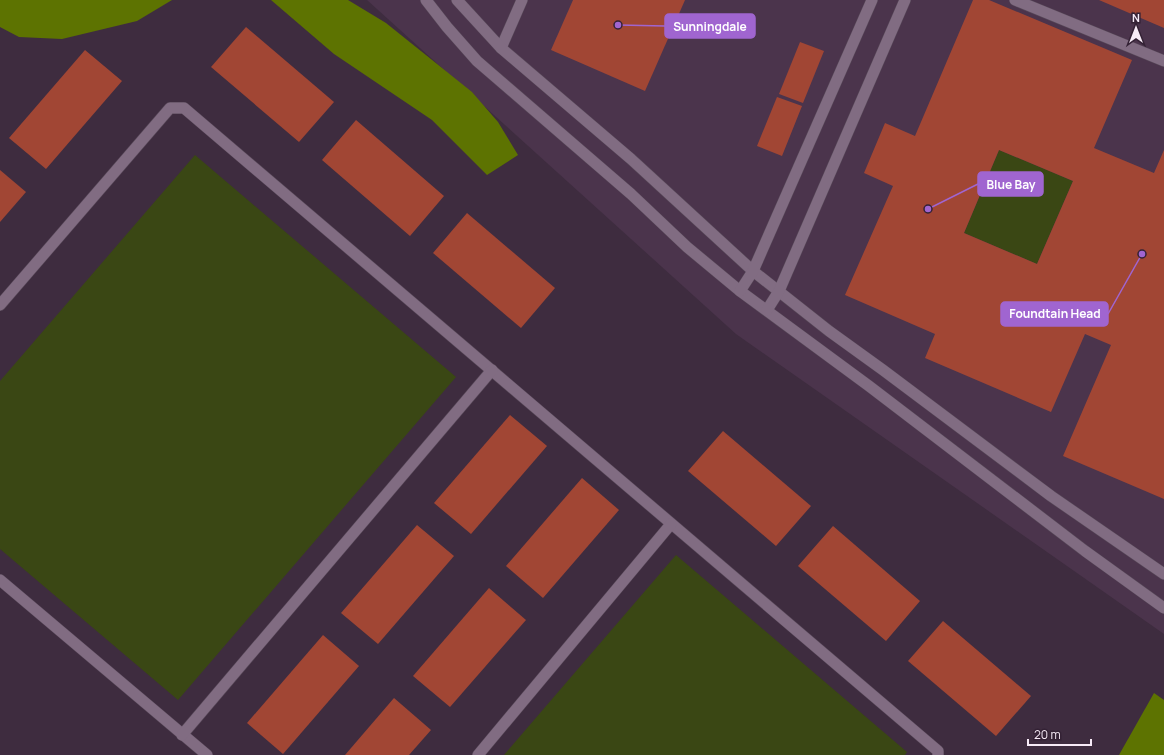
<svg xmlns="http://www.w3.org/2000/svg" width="1164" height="755" viewBox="0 0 1164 755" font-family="Manrope,sans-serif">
<rect width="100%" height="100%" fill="#3e2c3f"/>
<path fill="#4b344c" d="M 367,0 L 1164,0 L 1164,634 L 736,334 Z"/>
<g fill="#3a4714">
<path d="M 999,150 L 1073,181 L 1037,264 L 964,233 Z"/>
<path d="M 195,155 L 456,377 L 178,700 L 0,549 L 0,381 Z"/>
<path d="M 676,555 L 907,752 L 905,755 L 504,755 Z"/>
</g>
<g fill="#5d7301">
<path d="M 0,0 L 172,0 L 137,21 L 62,39 L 19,37 L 0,27 Z"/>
<path d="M 271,0 L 348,0 L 386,23 L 472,92 L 498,122 L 518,155 L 487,175 L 432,120 L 334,54 Z"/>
<path d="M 1154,693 L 1164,700 L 1164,755 L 1119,755 Z"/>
</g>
<g fill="#a14634" fill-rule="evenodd">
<path d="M 573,0 L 685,0 L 645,91 L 551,50 Z"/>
<path d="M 973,0 L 989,0 L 1132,60 L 1094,148 L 1154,173 L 1164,150 L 1164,499 L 1063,456 L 1111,345 L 1085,334 L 1051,412 L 925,358 L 935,334 L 845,295 L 893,186 L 864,173 L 885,123 L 915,136 ZM 999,150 L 1073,181 L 1037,264 L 964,233 Z"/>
<path d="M 1099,0 L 1164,0 L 1164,28 Z"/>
<path d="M 246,27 L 334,102 L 299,142 L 211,67 Z"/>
<path d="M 800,42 L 824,51 L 803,103 L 779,94 Z"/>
<path d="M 85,50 L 122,81 L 46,169 L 9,138 Z"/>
<path d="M 777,97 L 802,106 L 782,156 L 757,146 Z"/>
<path d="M 356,120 L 444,196 L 410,236 L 322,160 Z"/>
<path d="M 0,170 L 26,192 L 0,222 Z"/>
<path d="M 467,213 L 555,288 L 521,328 L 433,253 Z"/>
<path d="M 510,415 L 547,446 L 471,534 L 434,503 Z"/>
<path d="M 723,431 L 811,506 L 776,546 L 688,471 Z"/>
<path d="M 582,478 L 619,510 L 543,598 L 506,566 Z"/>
<path d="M 417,525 L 454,556 L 378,644 L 341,613 Z"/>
<path d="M 833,526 L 920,601 L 886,641 L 798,566 Z"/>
<path d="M 489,588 L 526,620 L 450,707 L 413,676 Z"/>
<path d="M 943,621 L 1031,696 L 996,736 L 908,661 Z"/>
<path d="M 323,635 L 359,666 L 283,754 L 247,723 Z"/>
<path d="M 394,698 L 431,730 L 409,755 L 345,755 Z"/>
</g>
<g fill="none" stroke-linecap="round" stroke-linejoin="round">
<defs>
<g id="service">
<path d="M 501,48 L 522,0"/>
<path d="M 0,305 L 170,108 L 184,108 L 938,751 L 938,755"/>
<path d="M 0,580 L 207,755"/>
<path d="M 182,735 L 492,370"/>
<path d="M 478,755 L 671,524"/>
</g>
<g id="minor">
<path d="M 426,0 L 447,27 L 477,61 L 631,194 L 687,247 L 740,291 L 869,386 L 1085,551 L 1164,608"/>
<path d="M 457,0 L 501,48 L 631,159 L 753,271 L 829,331 L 883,370 L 1051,496 L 1164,574"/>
<path d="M 1015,0 L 1164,61"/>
<path d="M 740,291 L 753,271 L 872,0"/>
<path d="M 767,310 L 779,291 L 905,0"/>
</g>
</defs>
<use href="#service" stroke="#574858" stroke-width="12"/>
<use href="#minor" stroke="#574858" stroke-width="12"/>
<use href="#service" stroke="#816c82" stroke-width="11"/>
<use href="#minor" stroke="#816c82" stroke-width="11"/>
</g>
<path fill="none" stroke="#a065d0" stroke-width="1.5" d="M618 25L665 26M928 209L978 184M1142 254L1108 314"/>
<g fill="#a065d0" stroke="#342235" stroke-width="1.5">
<circle cx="618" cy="25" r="4"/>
<circle cx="928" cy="209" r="4"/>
<circle cx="1142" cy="254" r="4"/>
</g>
<g fill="#a065d0" stroke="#a065d0" stroke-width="1.5">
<rect x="665" y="14" width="90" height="24" rx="4"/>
<rect x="978" y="172" width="65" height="24" rx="4"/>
<rect x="1001" y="302" width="107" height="24" rx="4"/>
</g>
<g font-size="12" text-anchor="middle" font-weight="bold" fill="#fff">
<text x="710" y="31">Sunningdale</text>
<text x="1011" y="189">Blue Bay</text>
<text x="1055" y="318">Foundtain Head</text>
</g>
<g transform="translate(1136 28)" stroke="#342235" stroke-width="3" paint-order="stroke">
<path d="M0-3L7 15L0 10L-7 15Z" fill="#f7ebf7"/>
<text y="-6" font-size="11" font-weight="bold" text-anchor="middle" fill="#f7ebf7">N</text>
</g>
<path d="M1028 739v6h63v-6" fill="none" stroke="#f7ebf7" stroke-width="2"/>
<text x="1034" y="739" font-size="12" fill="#f7ebf7" stroke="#342235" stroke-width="3" paint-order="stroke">20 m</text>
</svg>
